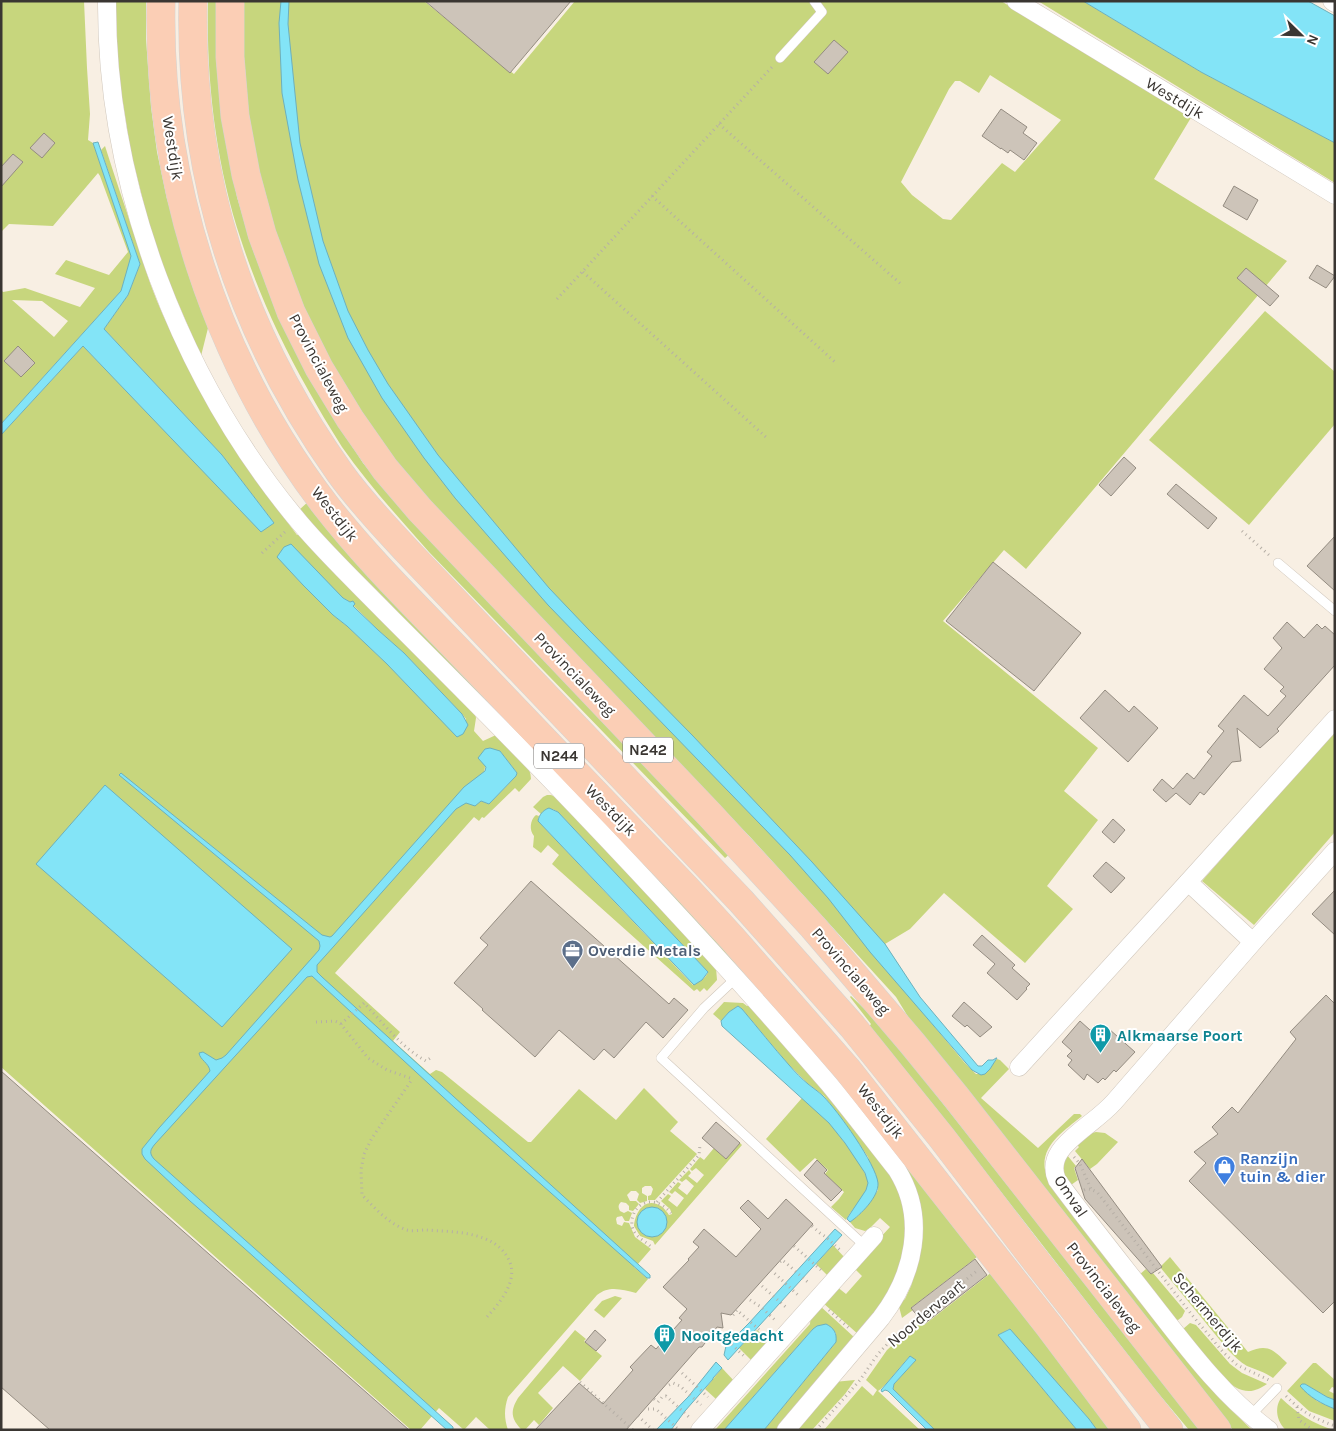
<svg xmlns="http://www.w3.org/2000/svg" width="1336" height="1431" viewBox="0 0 1336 1431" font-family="Karla,sans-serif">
<rect width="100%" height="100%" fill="#f8efe3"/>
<g fill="#c7d67d" fill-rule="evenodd">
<path d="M 1,1 L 84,1 L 87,68 L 90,114 L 88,140 L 93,143 L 132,256 L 121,291 L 1,424 L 1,290 L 3,292 L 25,288 L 80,307 L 95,288 L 55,274 L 66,260 L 109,275 L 128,252 L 100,176 L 98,173 L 53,226 L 9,224 L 1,232 ZM 12,300 L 42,301 L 68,321 L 54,337 Z"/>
<path d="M 112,1 L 146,1 L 146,39 L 151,107 L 157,152 L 167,199 L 208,328 L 201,356 L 156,252 L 131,153 L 117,66 Z"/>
<path d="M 208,1 L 217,1 L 216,40 L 218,75 L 228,151 L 237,197 L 253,250 L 276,309 L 323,401 L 363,463 L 391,497 L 482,594 L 732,852 L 725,858 L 429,552 C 399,518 368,484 342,447 C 330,428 318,408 307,388 C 281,342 258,292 241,240 C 216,165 206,80 208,1 Z"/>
<path d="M 243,1 L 424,1 L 514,74 L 575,1 L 1001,1 L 1192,116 L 1154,179 L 1287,261 L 1026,569 L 1004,550 L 943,621 L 1098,748 L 1064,791 L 1098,820 L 1047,886 L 1073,909 L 1025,963 L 944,893 L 910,929 L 885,944 L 911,984 L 904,990 L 964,1062 L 976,1074 L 985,1074 C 990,1069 992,1064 997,1059 L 1000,1060 L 1009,1069 L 981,1098 L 1038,1148 L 1074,1114 L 1080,1114 L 1082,1116 C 1063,1132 1036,1148 1047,1177 L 1201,1377 L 1220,1399 L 1252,1430 L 1233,1430 L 1206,1399 L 921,1038 L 896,997 L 752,839 L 497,574 L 391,458 L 350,399 L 310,322 L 289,273 L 272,223 L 257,167 L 249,118 L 243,69 ZM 990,75 L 1061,120 L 1015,172 L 1002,163 L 951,220 L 943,219 L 912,195 L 901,182 L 949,89 L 955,81 L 960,81 L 979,93 Z"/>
<path d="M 1038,1 L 1083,1 L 1201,72 L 1335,143 L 1335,183 Z"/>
<path d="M 105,146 C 115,178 126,209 136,240 C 144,265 152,291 163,315 C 198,394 245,466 297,535 L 303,535 L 474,708 L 476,718 L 474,731 L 483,741 L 496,735 C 508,746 531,761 531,779 L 519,792 L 515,788 L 484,818 L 482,817 L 479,821 L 474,817 L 335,973 L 400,1032 L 393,1041 L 430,1074 L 436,1070 L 442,1072 L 528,1142 L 531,1142 L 579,1089 L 616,1120 L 644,1088 L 678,1122 L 670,1131 L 697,1154 L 655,1200 L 648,1200 L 648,1196 L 651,1195 L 653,1189 L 651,1186 L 645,1186 L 642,1188 L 642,1193 L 647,1196 L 647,1201 L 640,1203 L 637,1200 L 639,1194 L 636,1191 L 631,1191 L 627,1195 L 630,1201 L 636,1201 L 639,1204 L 633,1211 L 629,1210 L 629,1206 L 626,1203 L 621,1202 C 618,1205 618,1207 620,1211 L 624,1213 L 628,1211 L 632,1213 L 629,1221 L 625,1221 L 622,1216 L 617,1217 L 616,1219 L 617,1224 L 622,1226 L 624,1222 L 629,1223 L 635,1237 L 651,1249 L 638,1264 L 637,1263 L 634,1267 L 648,1279 L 636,1293 C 622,1290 610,1285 597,1295 L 508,1397 C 504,1409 504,1418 508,1430 L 490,1430 L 476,1417 L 464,1430 L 439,1408 L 420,1430 L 411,1430 L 1,1067 L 1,435 L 83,346 L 261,531 L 274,523 L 222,455 L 104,329 L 128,295 L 140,264 L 101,150 ZM 284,547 L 328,584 L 343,598 L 350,602 L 378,630 L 404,653 L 462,714 L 466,719 L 457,736 L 387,664 L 347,626 L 333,615 L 303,585 L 278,557 ZM 500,751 L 517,773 L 516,776 L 489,804 L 481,801 L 476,805 L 478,777 L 484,772 L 485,767 Z"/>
<path d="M 1265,311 L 1335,372 L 1335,424 L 1249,525 L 1149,440 Z"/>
<path d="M 310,500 C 477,679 647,856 806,1043 C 865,1113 921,1185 977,1257 L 912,1307 L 913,1310 L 902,1318 L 898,1303 L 901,1302 L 905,1299 L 911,1286 L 919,1256 L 900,1164 L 298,511 Z"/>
<path d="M 1335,729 L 1335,832 L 1254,925 L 1202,881 Z"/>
<path d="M 547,795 L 551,795 L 560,799 L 716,968 L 717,980 L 707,991 L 704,988 L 700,992 L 697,989 L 694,991 L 552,864 L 559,855 L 548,845 L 541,853 L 533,847 L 534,836 C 529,830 530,820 536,815 L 539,816 L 538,821 L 693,985 C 699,982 706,978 708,972 L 558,812 C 550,807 547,808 541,814 L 533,807 L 543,797 Z"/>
<path d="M 851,996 L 881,1025 L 1201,1430 L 1189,1430 L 1153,1387 L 931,1102 L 869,1027 L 871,1024 L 850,997 Z"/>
<path d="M 724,1002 L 743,1003 L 747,1006 L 750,1006 L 807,1070 L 893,1174 L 901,1200 L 905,1217 L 906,1242 L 897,1281 L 859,1335 L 822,1302 L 836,1286 L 846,1294 L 862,1276 L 853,1267 L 890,1227 L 880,1218 L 869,1229 L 865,1231 L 855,1228 L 850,1222 C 862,1214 870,1203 878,1190 L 868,1157 L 845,1123 L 824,1096 L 807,1083 L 788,1064 L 742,1009 L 738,1006 L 729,1012 L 721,1021 L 713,1014 Z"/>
<path d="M 802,1098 C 811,1107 822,1115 830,1124 C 839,1135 868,1171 868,1183 C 867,1194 851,1210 846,1220 L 831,1207 L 839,1199 L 844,1192 L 825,1174 L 828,1170 L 815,1158 L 800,1172 L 766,1139 Z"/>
<path d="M 1096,1132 L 1105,1133 L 1118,1142 L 1097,1164 L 1090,1169 L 1075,1151 L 1079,1147 L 1077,1145 L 1092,1133 Z"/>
<path d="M 740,1143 L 742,1145 L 655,1245 L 653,1241 L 640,1236 L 634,1226 C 635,1212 645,1196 661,1206 C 664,1208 667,1212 669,1215 L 672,1214 L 670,1209 L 661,1201 L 668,1194 L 671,1196 L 668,1200 L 677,1207 L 684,1198 L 675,1191 L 672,1194 L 669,1192 L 678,1182 L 681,1184 L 678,1188 L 687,1195 L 694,1186 L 686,1179 L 682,1182 L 679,1180 L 689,1170 L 691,1173 L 688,1176 L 697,1183 L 704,1175 L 696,1168 L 692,1171 L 690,1169 L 700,1157 L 704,1160 L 714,1148 L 726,1159 Z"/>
<path d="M 1067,1155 L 1076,1166 L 1074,1168 L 1078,1180 L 1071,1185 C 1063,1176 1060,1166 1067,1155 Z"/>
<path d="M 833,1245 L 845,1258 L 829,1277 L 816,1264 Z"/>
<path d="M 1170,1257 L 1248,1352 C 1268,1343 1273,1350 1287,1363 L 1273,1378 C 1265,1372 1256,1370 1247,1366 C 1240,1362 1234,1356 1228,1350 L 1160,1267 Z"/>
<path d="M 1146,1269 L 1151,1274 L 1153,1273 L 1185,1311 L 1182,1317 L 1178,1320 L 1174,1319 L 1139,1275 Z"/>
<path d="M 992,1272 L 1113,1430 L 1097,1430 L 1089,1419 L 1009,1329 L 998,1335 L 1077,1430 L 935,1430 L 893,1389 L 894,1384 L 916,1360 L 910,1356 C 903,1363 884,1388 878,1391 L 920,1430 L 824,1430 L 862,1386 L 873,1396 L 877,1390 L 866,1380 L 887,1350 L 919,1321 L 924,1325 Z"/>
<path d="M 615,1296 L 622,1298 L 604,1318 L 594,1310 L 602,1301 Z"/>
<path d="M 819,1305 L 855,1338 L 780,1430 L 764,1430 L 836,1342 L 836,1333 L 822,1325 L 813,1329 L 724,1430 L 715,1430 L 810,1324 L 811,1313 Z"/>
<path d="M 1190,1323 L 1196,1325 L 1230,1364 L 1242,1373 L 1267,1384 C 1259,1389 1252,1393 1242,1390 C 1224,1386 1194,1344 1183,1329 Z"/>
<path d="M 575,1330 L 586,1339 L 584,1341 L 602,1356 L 580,1381 L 563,1366 L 538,1393 L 553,1408 L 539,1425 L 534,1420 L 525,1430 L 522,1430 C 511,1419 510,1411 518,1398 Z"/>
<path d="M 757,1330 L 771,1342 L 753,1362 L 739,1348 Z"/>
<path d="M 1313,1363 L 1316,1363 L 1335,1380 L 1335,1388 L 1332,1387 L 1329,1391 L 1335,1394 L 1335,1400 L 1327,1397 L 1305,1384 L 1300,1386 L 1317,1401 L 1335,1409 L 1335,1421 L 1309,1411 L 1287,1391 Z"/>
<path d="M 722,1368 L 735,1382 L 717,1400 L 705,1389 Z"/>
<path d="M 855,1380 L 845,1394 L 812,1430 L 794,1430 L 834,1382 Z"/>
<path d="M 1281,1398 C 1297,1413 1313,1424 1334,1430 L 1286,1430 C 1277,1422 1274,1408 1281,1398 Z"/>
</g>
<g fill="#83e4f7" stroke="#6db0bc">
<path d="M 281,1 L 289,1 L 288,24 L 300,143 L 323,241 L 348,311 L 368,350 L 388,384 L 438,455 L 549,588 L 589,630 L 693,736 L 812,862 L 885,944 L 920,997 L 978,1066 L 982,1066 L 988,1060 L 993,1060 L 996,1058 L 997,1058 L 990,1069 L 985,1074 L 981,1075 L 972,1070 L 870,952 L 828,898 L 790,855 L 548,605 L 455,498 L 424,458 L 382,398 L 348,338 L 319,264 L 298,180 L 282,93 L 279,23 Z"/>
<path d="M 1083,1 L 1308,1 L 1335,16 L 1335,143 L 1201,72 Z"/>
<path d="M 98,142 L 140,264 L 128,295 L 104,329 L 222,455 L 274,523 L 261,532 L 83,346 L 1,435 L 1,424 L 121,291 L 131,256 L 93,143 Z"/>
<path d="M 291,544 L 343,598 L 350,602 L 353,601 L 355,604 L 353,606 L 378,630 L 404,653 L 462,714 L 468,725 L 463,734 L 457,737 L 387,664 L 347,626 L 333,615 L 303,585 L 277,557 L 284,547 Z"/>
<path d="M 490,748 L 500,751 L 517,773 L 516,776 L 489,804 L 481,801 L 475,806 L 466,803 L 456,809 L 326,955 L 317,965 L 317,972 L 322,977 L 650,1275 L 650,1278 L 647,1278 L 455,1108 L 312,976 L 307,977 L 155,1144 C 150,1150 149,1153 154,1159 L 272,1264 L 453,1427 L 453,1430 L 447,1430 L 244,1248 L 190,1201 L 145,1159 L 142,1154 L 142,1149 L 159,1128 L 210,1071 C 209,1063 200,1060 199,1053 L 203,1052 L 216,1060 L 222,1058 L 226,1055 L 319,950 L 320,946 L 319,941 L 119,775 L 121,773 L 322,935 L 330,937 L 332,936 L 464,787 L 485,771 L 486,767 L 478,758 L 485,749 Z"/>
<path d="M 105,785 L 292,949 L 222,1027 L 36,864 Z"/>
<path d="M 549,808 L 558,812 L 708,972 L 702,980 L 694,985 L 538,821 C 539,815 543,810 549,808 Z"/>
<path d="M 738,1006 L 742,1009 C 758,1028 773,1047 789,1065 C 795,1072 802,1079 808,1084 C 813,1088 819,1092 823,1096 C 838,1111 876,1164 878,1183 C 879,1197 860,1215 850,1222 L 847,1219 L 848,1217 L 866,1190 L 868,1183 L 865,1173 L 845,1143 L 829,1123 L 722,1026 L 721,1021 L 729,1012 Z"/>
<circle cx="652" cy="1222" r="15"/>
<path d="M 835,1229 L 842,1235 L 728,1360 L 724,1355 L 726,1346 L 749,1323 Z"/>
<path d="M 826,1324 C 834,1328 837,1333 836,1342 L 764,1430 L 724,1430 L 813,1329 L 817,1326 Z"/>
<path d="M 1010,1329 L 1089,1419 L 1097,1430 L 1077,1430 L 998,1335 Z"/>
<path d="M 910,1356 L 916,1360 L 894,1384 L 893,1389 L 935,1430 L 927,1430 L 888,1391 L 885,1390 L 882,1392 L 881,1390 Z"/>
<path d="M 716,1362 L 722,1368 L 713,1378 L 713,1379 L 685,1411 L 671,1430 L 656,1430 L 688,1397 Z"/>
<path d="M 1302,1384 L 1305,1384 L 1327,1397 L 1335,1400 L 1335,1409 C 1322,1404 1309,1397 1300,1386 Z"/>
</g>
<g fill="#cdc4b9" stroke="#948c81">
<path d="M 425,1 L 571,1 L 510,73 Z"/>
<path d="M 834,40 L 848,52 L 828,74 L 814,62 Z"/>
<path d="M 1001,109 L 1027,127 L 1023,133 L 1037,143 L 1024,160 L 1010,150 L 1008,153 L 1001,148 L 1001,149 L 982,136 Z"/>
<path d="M 44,133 L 55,143 L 42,158 L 30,148 Z"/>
<path d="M 13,154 L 23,162 L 1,187 L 1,167 Z"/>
<path d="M 1234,186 L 1258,200 L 1247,220 L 1223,206 Z"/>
<path d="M 1317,265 L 1335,276 L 1326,288 L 1309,278 Z"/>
<path d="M 1246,268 L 1279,296 L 1270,306 L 1237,278 Z"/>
<path d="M 18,346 L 35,363 L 21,377 L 4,361 Z"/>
<path d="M 1124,457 L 1136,468 L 1111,496 L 1099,485 Z"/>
<path d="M 1176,484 L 1217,518 L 1208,529 L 1167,494 Z"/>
<path d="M 1335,536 L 1335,591 L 1307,566 Z"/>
<path d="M 993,562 L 1081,633 L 1034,691 L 946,621 Z"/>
<path d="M 1287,622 L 1304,638 L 1317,624 L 1322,629 L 1325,626 L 1335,635 L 1335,665 L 1277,729 L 1279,731 L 1260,748 L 1237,728 L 1241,761 L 1232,762 L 1204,795 L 1200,792 L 1190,805 L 1176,793 L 1166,802 L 1153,790 L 1162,779 L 1173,789 L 1187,773 L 1194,779 L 1212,756 L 1207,752 L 1224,731 L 1218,726 L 1244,695 L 1268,716 L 1286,696 L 1280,691 L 1284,687 L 1264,669 L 1282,648 L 1273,638 Z"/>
<path d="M 1105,690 L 1129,712 L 1134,706 L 1158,728 L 1128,762 L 1080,718 Z"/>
<path d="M 1113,819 L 1125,830 L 1114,843 L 1102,832 Z"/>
<path d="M 1106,862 L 1125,878 L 1111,893 L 1093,876 Z"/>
<path d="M 531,881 L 669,1004 L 674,998 L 688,1010 L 663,1038 L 646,1022 L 614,1058 L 604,1049 L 594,1060 L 559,1030 L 535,1057 L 482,1010 L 483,1009 L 454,983 L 488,945 L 480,938 Z"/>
<path d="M 1335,890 L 1335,935 L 1312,914 Z"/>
<path d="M 982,935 L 1015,965 L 1012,968 L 1030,984 L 1026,988 L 1027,989 L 1017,1000 L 987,973 L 995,964 L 973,945 Z"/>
<path d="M 1326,995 L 1335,1004 L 1335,1301 L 1323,1313 L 1189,1181 L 1206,1163 L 1194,1152 L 1218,1134 L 1212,1127 L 1232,1107 L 1238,1113 L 1296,1039 L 1290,1032 Z"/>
<path d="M 964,1002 L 992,1027 L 980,1037 L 967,1025 L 965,1027 L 952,1016 Z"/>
<path d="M 1080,1021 L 1090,1030 L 1095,1025 L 1105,1034 L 1109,1029 L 1135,1052 L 1116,1072 L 1114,1070 L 1105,1080 L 1103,1078 L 1098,1083 L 1087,1074 L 1084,1080 L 1068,1065 L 1072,1060 L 1067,1056 L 1072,1051 L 1062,1042 Z"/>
<path d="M 1,1071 L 409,1430 L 50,1430 L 1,1387 Z"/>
<path d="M 716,1122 L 740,1143 L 726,1159 L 702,1138 Z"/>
<path d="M 1082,1159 L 1162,1267 L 1151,1274 L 1085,1199 L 1075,1168 Z"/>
<path d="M 817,1160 L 827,1170 L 824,1173 L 842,1190 L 831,1201 L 804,1175 Z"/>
<path d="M 786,1199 L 813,1224 L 731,1315 L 721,1313 L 723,1328 L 717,1327 L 702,1347 L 699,1347 L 626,1430 L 535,1430 L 579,1383 L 603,1404 L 633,1370 L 630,1367 L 651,1345 L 656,1349 L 682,1320 L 679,1318 L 687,1309 L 663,1287 L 689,1260 L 688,1259 L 699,1247 L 693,1242 L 704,1229 L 736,1257 L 761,1229 L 740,1208 L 748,1200 L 768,1219 Z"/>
<path d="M 975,1259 L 987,1275 L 924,1324 L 911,1308 Z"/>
<path d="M 595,1330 L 606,1340 L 596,1351 L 585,1342 Z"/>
</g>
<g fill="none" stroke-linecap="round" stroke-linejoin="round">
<defs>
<g id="service">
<path d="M 780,58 L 822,12 L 814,1"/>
<path d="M 1278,563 L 1335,611"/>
<path d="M 736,978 L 704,1008 L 661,1058 L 865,1246"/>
<path d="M 1250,1416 L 1277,1388"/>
</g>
<g id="minor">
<path d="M 107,1 C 106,187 181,381 300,523 C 329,557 360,586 391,618 C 444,671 497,724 549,778 C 645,878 739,979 829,1084 C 852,1112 874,1141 897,1170 C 927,1218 914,1275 881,1318 L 786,1430"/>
<path d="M 1016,1 L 1335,195"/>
<path d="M 1332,1 L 1335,3"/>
<path d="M 1188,882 L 1253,942"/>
<path d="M 1019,1067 L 1188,882 L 1335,719"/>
<path d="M 700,1430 L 874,1236"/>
<path d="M 1269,1430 C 1223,1396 1188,1349 1153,1304 C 1121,1263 1088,1222 1057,1180 C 1047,1157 1067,1142 1084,1128 C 1094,1120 1105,1112 1114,1102 L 1253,942 L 1335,851"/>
</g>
<g id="primary">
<path d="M 161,1 C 157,181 216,363 326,506 C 371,564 425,615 475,668 C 545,741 616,815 686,888 L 732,938 L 847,1069 L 1049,1326 L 1127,1430"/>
<path d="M 193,1 C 189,176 239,331 340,473 C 360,501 384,526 407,551 L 741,901 L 852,1026 L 942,1138 L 1029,1252 L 1169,1430"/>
<path d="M 230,1 L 230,57 L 235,116 L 246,175 L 262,234 L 291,312 L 319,368 L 350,419 L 385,469 L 420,510 L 710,815 L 813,927 L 912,1043 L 956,1097 L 1217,1430"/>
</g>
</defs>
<use href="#service" stroke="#d0c7bc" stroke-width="10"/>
<use href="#minor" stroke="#d0c7bc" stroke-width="19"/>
<use href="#primary" stroke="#d4d3d2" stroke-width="29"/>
<g stroke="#b6afa6" stroke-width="3" stroke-dasharray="1 4" stroke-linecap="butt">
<path d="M 719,124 L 902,285"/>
<path d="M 652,196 L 835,362"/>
<path d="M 583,272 L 767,438"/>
<path d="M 557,299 L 772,67"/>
<path d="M 1242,531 L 1269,555"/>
<path d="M 262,553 L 286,531"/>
<path d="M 316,1022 L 335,1021 L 340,1023 L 368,1058 L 387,1070 L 410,1078 L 411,1081 L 372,1138 L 364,1154 L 361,1170 L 362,1195 C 375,1208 387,1222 404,1229 C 410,1232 419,1230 426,1230 C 454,1232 495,1231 509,1260 C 519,1281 499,1304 485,1319"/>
<path d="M 341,1024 L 364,1003 C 383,1023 402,1048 426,1061 L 432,1057"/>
<path d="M 1074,1157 L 1080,1164 L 1091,1189"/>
<path d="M 1084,1190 C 1090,1188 1092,1190 1097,1192 L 1192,1315 L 1223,1352 L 1237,1365 L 1269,1380"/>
<path d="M 657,1202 L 699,1155 L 700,1145"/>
<path d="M 812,1226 L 820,1233 L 826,1237 L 840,1250"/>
<path d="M 650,1246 C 646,1242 638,1238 635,1233 C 623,1215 647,1186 671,1213"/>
<path d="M 794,1246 L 822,1271"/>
<path d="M 780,1262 L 782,1260 L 786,1263 L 810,1284"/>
<path d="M 771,1270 L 799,1296"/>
<path d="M 762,1286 L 788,1309"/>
<path d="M 750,1300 L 761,1307 L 776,1321"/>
<path d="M 829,1310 L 850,1329"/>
<path d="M 733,1315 L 737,1310 L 765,1335"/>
<path d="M 717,1331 L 744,1356"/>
<path d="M 682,1373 L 708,1397"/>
<path d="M 580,1382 L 633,1430"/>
<path d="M 669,1385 L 673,1383 L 680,1386 L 701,1405"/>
<path d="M 1286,1396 C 1302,1412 1313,1418 1335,1426"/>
<path d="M 654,1399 L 658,1402 L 662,1397 L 666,1396 L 690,1418"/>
<path d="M 1297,1407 L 1299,1420 L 1313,1430"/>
<path d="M 648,1409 L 654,1409 L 657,1410 L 679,1430"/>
<path d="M 638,1416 L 653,1430"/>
<path d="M 816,1430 L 860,1380 L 878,1354 L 893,1338 L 978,1270"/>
</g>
<use href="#service" stroke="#fff" stroke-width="9"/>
<use href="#minor" stroke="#fff" stroke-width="18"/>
<use href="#primary" stroke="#fbceb5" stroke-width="28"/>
</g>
<defs>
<symbol id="office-pin" viewBox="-11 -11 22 30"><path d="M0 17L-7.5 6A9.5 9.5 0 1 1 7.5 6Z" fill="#5c6f8a" stroke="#fff"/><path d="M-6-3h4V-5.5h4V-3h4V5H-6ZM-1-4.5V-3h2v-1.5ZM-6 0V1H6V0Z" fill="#fff"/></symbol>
<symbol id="building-pin" viewBox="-11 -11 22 30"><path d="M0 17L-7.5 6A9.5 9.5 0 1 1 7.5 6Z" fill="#0f9aa8" stroke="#fff"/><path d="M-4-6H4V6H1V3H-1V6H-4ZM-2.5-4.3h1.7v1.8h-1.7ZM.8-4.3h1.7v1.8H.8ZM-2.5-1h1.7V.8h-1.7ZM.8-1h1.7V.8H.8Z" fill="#fff"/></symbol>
<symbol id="shop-pin" viewBox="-11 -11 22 30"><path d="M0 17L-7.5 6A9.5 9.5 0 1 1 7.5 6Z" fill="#3f7fe0" stroke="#fff"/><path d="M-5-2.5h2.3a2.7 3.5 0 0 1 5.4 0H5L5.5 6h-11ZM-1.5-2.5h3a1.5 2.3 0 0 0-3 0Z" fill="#fff"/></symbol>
</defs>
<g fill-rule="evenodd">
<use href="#office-pin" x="560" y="938" width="25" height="34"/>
<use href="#building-pin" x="1088" y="1022" width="25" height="34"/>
<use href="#shop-pin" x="1212" y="1154" width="25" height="34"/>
<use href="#building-pin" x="652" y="1322" width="25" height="34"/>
</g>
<g text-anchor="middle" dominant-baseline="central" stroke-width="4" stroke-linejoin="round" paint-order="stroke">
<g fill="#fff" stroke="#757270" stroke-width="1">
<rect x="623" y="737.5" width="50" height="25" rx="4"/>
<rect x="534" y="743.5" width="50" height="25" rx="4"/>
</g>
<g font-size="15" font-weight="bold" fill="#3a3632">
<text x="648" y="750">N242</text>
<text x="559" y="756">N244</text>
</g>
<g font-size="16" fill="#3a3632" stroke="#fff">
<text transform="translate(1175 98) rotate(31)">Westdijk</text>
<text transform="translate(173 148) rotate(81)">Westdijk</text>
<text transform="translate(319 363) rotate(62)">Provincialeweg</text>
<text transform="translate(335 514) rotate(52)">Westdijk</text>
<text transform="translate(575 674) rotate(46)">Provincialeweg</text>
<text transform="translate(611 810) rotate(46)">Westdijk</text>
<text transform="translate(851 971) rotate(49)">Provincialeweg</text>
<text transform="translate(881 1111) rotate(52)">Westdijk</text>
<text transform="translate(1071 1196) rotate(56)">Omval</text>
<text transform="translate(1104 1287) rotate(52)">Provincialeweg</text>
<text transform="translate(1208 1312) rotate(50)">Schermerdijk</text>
<text transform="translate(926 1313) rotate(-40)">Noordervaart</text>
</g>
<g font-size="16" font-weight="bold" fill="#4e5e75" stroke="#fff" text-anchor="start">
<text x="588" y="950">Overdie Metals</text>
</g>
<g font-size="16" font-weight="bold" fill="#0d838f" stroke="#fff" text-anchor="start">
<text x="1117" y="1035">Alkmaarse Poort</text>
<text x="681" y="1335">Nooitgedacht</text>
</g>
<g font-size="16" font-weight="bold" fill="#366cbe" stroke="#fff" text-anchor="start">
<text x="1240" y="1158">Ranzijn<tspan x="1240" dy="18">tuin &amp; dier</tspan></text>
</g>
</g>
<rect width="1336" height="1431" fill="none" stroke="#3a3632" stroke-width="5"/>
<g transform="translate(1301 35) rotate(113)" stroke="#ffffff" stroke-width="4" paint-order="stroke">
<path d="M0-4L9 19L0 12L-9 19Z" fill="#3a3632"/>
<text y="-8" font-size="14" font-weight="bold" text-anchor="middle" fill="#3a3632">N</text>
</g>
</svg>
